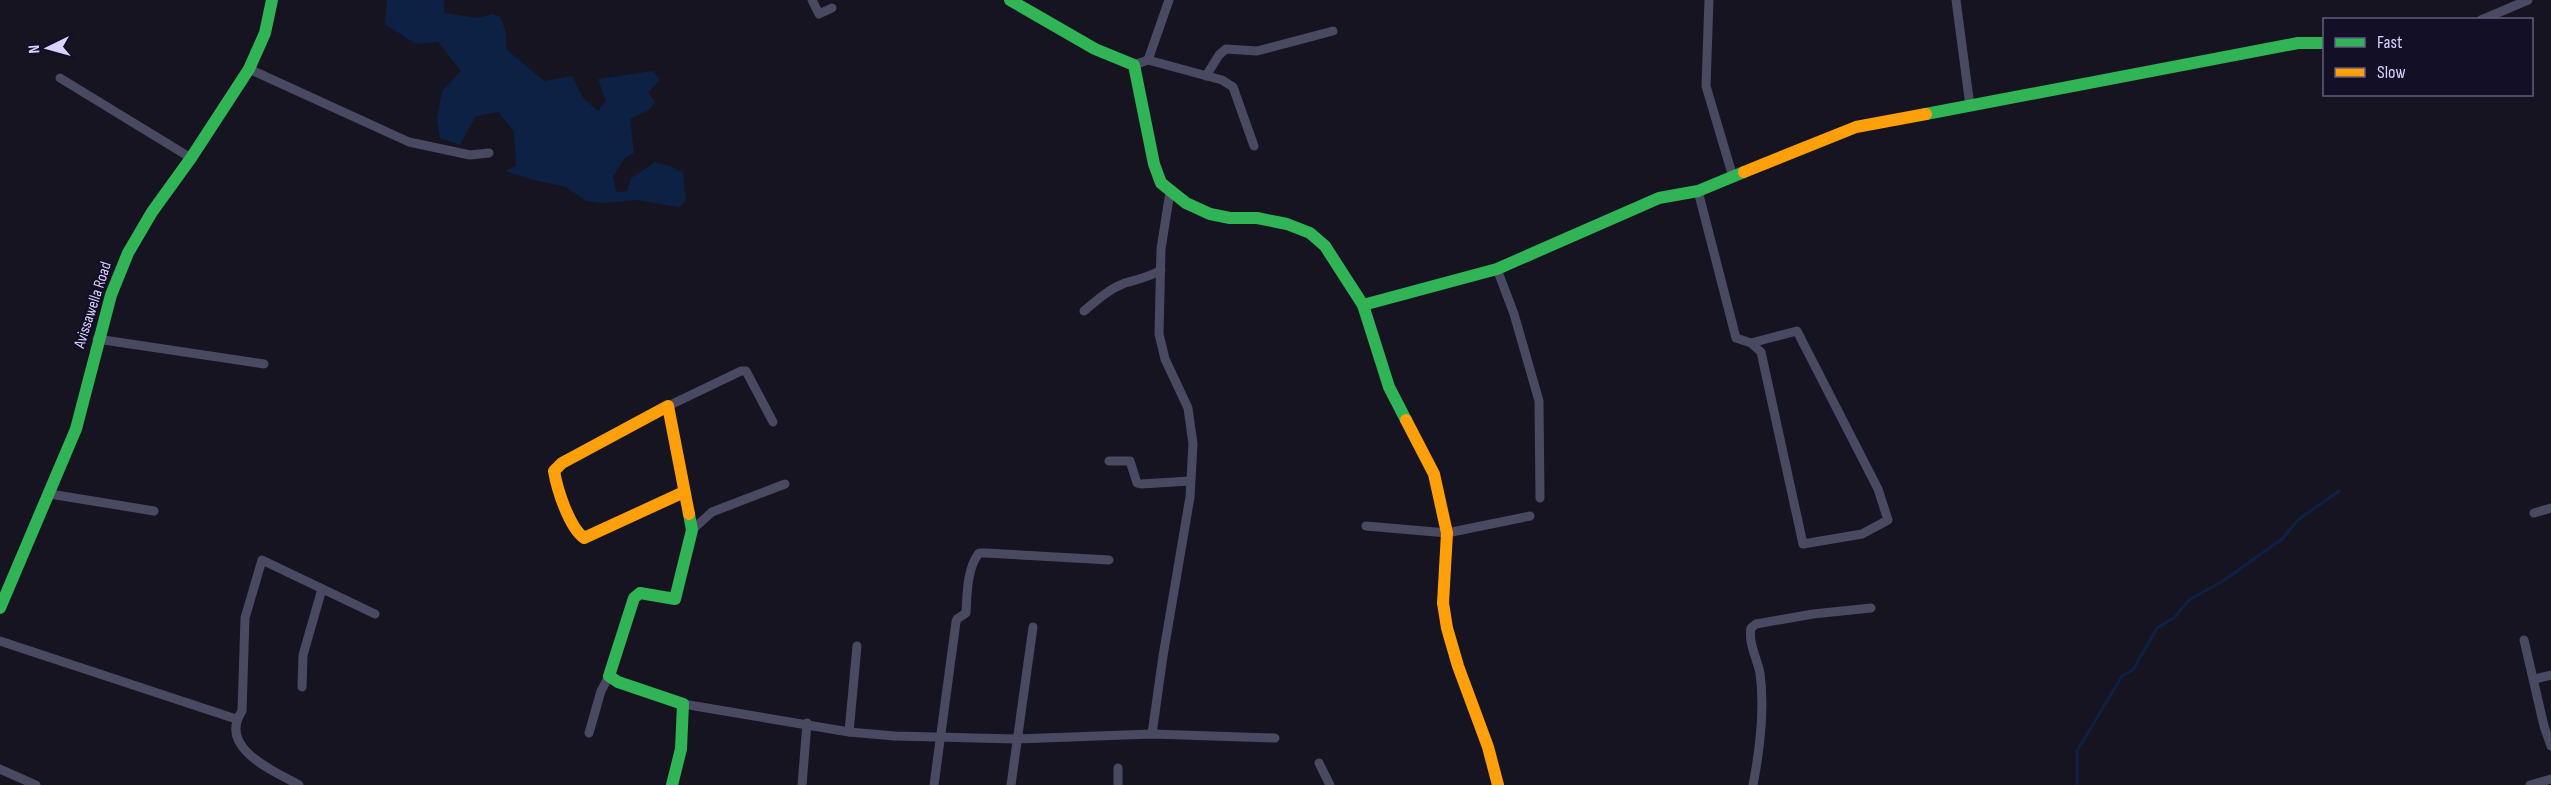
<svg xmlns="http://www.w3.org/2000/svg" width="2551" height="785" viewBox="0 0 2551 785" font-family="'Sofia Sans Condensed',sans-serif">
<rect width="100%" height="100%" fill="#161421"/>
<path fill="#0d2144" d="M 387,0 L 444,0 L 444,13 L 478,18 L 492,14 L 500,17 L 505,29 L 507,50 L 544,81 L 572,76 L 583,98 L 598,111 L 606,101 L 598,79 L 653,71 L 660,80 L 648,93 L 655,102 L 649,110 L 630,119 L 634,153 L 625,158 L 613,176 L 616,192 L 627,191 L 631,178 L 655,162 L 670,166 L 683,173 L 686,200 L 679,207 L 637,200 L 601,203 L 586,201 L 566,187 L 534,180 L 505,171 L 516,166 L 514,132 L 499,112 L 476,116 L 460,145 L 440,138 L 437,119 L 442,91 L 461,71 L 438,42 L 416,44 L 385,24 Z"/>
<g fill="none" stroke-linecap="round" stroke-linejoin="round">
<path stroke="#0d2144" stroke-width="3" d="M 2077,785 L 2077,751 L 2122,676 L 2133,670 L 2157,628 L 2175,617 L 2189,600 L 2223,581 L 2282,539 L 2299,519 L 2339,491"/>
<g stroke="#4a4962" stroke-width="9">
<path d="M 812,0 L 819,14 L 832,8"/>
<path d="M 1709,0 L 1706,86 L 1733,177"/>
<path d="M 1956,0 L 1970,106"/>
<path d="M 2481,20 L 2528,0"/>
<path d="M 1148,60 L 1222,80 L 1233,87 L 1254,146"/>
<path d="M 1134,65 L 1148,60 L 1169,0"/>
<path d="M 249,69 L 409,142 L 470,155 L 489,153"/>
<path d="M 1206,76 L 1219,55 L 1226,49 L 1257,51 L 1333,31"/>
<path d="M 60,78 L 191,158"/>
<path d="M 1698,191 L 1736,338 L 1751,343 L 1761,352 L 1803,544 L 1862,534 L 1888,520 L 1878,489 L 1797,331 L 1751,343"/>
<path d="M 1497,269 L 1514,314 L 1539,401 L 1540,498"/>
<path d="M 1084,311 C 1097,300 1109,289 1125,283 C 1138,279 1150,277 1161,270"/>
<path d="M 97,339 L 264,364"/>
<path d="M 668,406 L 741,371 L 746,371 L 773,422"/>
<path d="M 1109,461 L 1130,461 L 1137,483 L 1141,484 L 1190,481"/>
<path d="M 50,494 L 154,511"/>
<path d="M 2534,513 L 2551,508"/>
<path d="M 1366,526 L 1447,533 L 1530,516"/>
<path d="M 692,530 L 712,512 L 785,484"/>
<path d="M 2524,640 L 2544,726 L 2551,746"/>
<path d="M 0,641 L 236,719"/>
<path d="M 2535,679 L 2551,675"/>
<path d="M 302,687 L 303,655 L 322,589"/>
<path d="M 683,704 L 849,732 L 895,736 L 1016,739 L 1152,734 L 1275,738"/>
<path d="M 849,732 L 857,646"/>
<path d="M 589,733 L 601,691 L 609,676"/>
<path d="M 1152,734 L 1163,656 L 1190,497 L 1193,444 L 1188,408 L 1165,359 L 1159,334 L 1161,249 L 1170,192"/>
<path d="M 1319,763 L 1330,785"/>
<path d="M 0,769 L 36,785"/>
<path d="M 299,785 C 274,771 217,748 242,711 L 245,618 L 262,560 L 375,614"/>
<path d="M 802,785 L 807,723"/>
<path d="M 934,785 L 956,622 L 957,619 L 966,613 C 967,594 967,568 979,553 L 986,553 L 1109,560"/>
<path d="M 1011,785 L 1033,627"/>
<path d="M 1118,785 L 1118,768"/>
<path d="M 1753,785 C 1760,749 1765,710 1760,673 C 1757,658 1748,643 1751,628 L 1756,624 L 1813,614 L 1871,608"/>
<path d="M 2530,785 L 2551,779"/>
</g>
<g stroke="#30b455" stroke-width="12">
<path d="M 1010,0 L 1095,49 L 1134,65 L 1154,164 L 1161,183 L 1186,203 L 1210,214 L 1230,218 L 1257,218 L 1287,224 L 1310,233 L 1325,246 L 1363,305 L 1389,387 L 1406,420"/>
<path d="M 1926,114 L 2298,43 L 2324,43"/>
<path d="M 1363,305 L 1497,269 L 1659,198 L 1698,191 L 1744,172"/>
<path d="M 0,608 L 76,429 L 111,295 L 128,253 L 152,212 L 191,158 L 249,69 L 265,33 L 272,0"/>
<path d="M 672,785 L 681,749 L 683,704 L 618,682 L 609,676 L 634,598 L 640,593 L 675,599 L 692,530 L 689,514"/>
</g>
<g stroke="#ff9f0a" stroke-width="12">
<path d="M 1744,172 L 1856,127 L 1926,114"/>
<path d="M 1406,420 L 1434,474 L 1447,533 L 1443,603 L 1447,628 L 1458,666 L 1488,747 L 1498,785"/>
<path d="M 684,492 L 584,538 C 569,527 557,489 554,471 L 562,463 L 668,406 L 689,514"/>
</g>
</g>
<g text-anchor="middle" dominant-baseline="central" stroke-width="5" stroke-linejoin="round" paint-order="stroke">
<g font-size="16" fill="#d9d4ff" stroke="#130f26">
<text transform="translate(93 305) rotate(-72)">Avissawella Road</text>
</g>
</g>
<rect x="2323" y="18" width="210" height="78" fill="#130f26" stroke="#625e7d" stroke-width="1.5"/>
<rect x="2335" y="38" width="30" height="9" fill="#30b455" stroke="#625e7d" stroke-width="1.5"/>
<text x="2377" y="48" font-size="18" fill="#d9d4ff">Fast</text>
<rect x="2335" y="68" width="30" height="9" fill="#ff9f0a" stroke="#625e7d" stroke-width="1.5"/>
<text x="2377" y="78" font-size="18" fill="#d9d4ff">Slow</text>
<g transform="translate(48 48) rotate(265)" stroke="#130f26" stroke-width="4.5" paint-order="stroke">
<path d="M0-4.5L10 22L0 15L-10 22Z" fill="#d9d4ff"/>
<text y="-9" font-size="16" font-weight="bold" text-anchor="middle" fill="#d9d4ff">N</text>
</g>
</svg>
